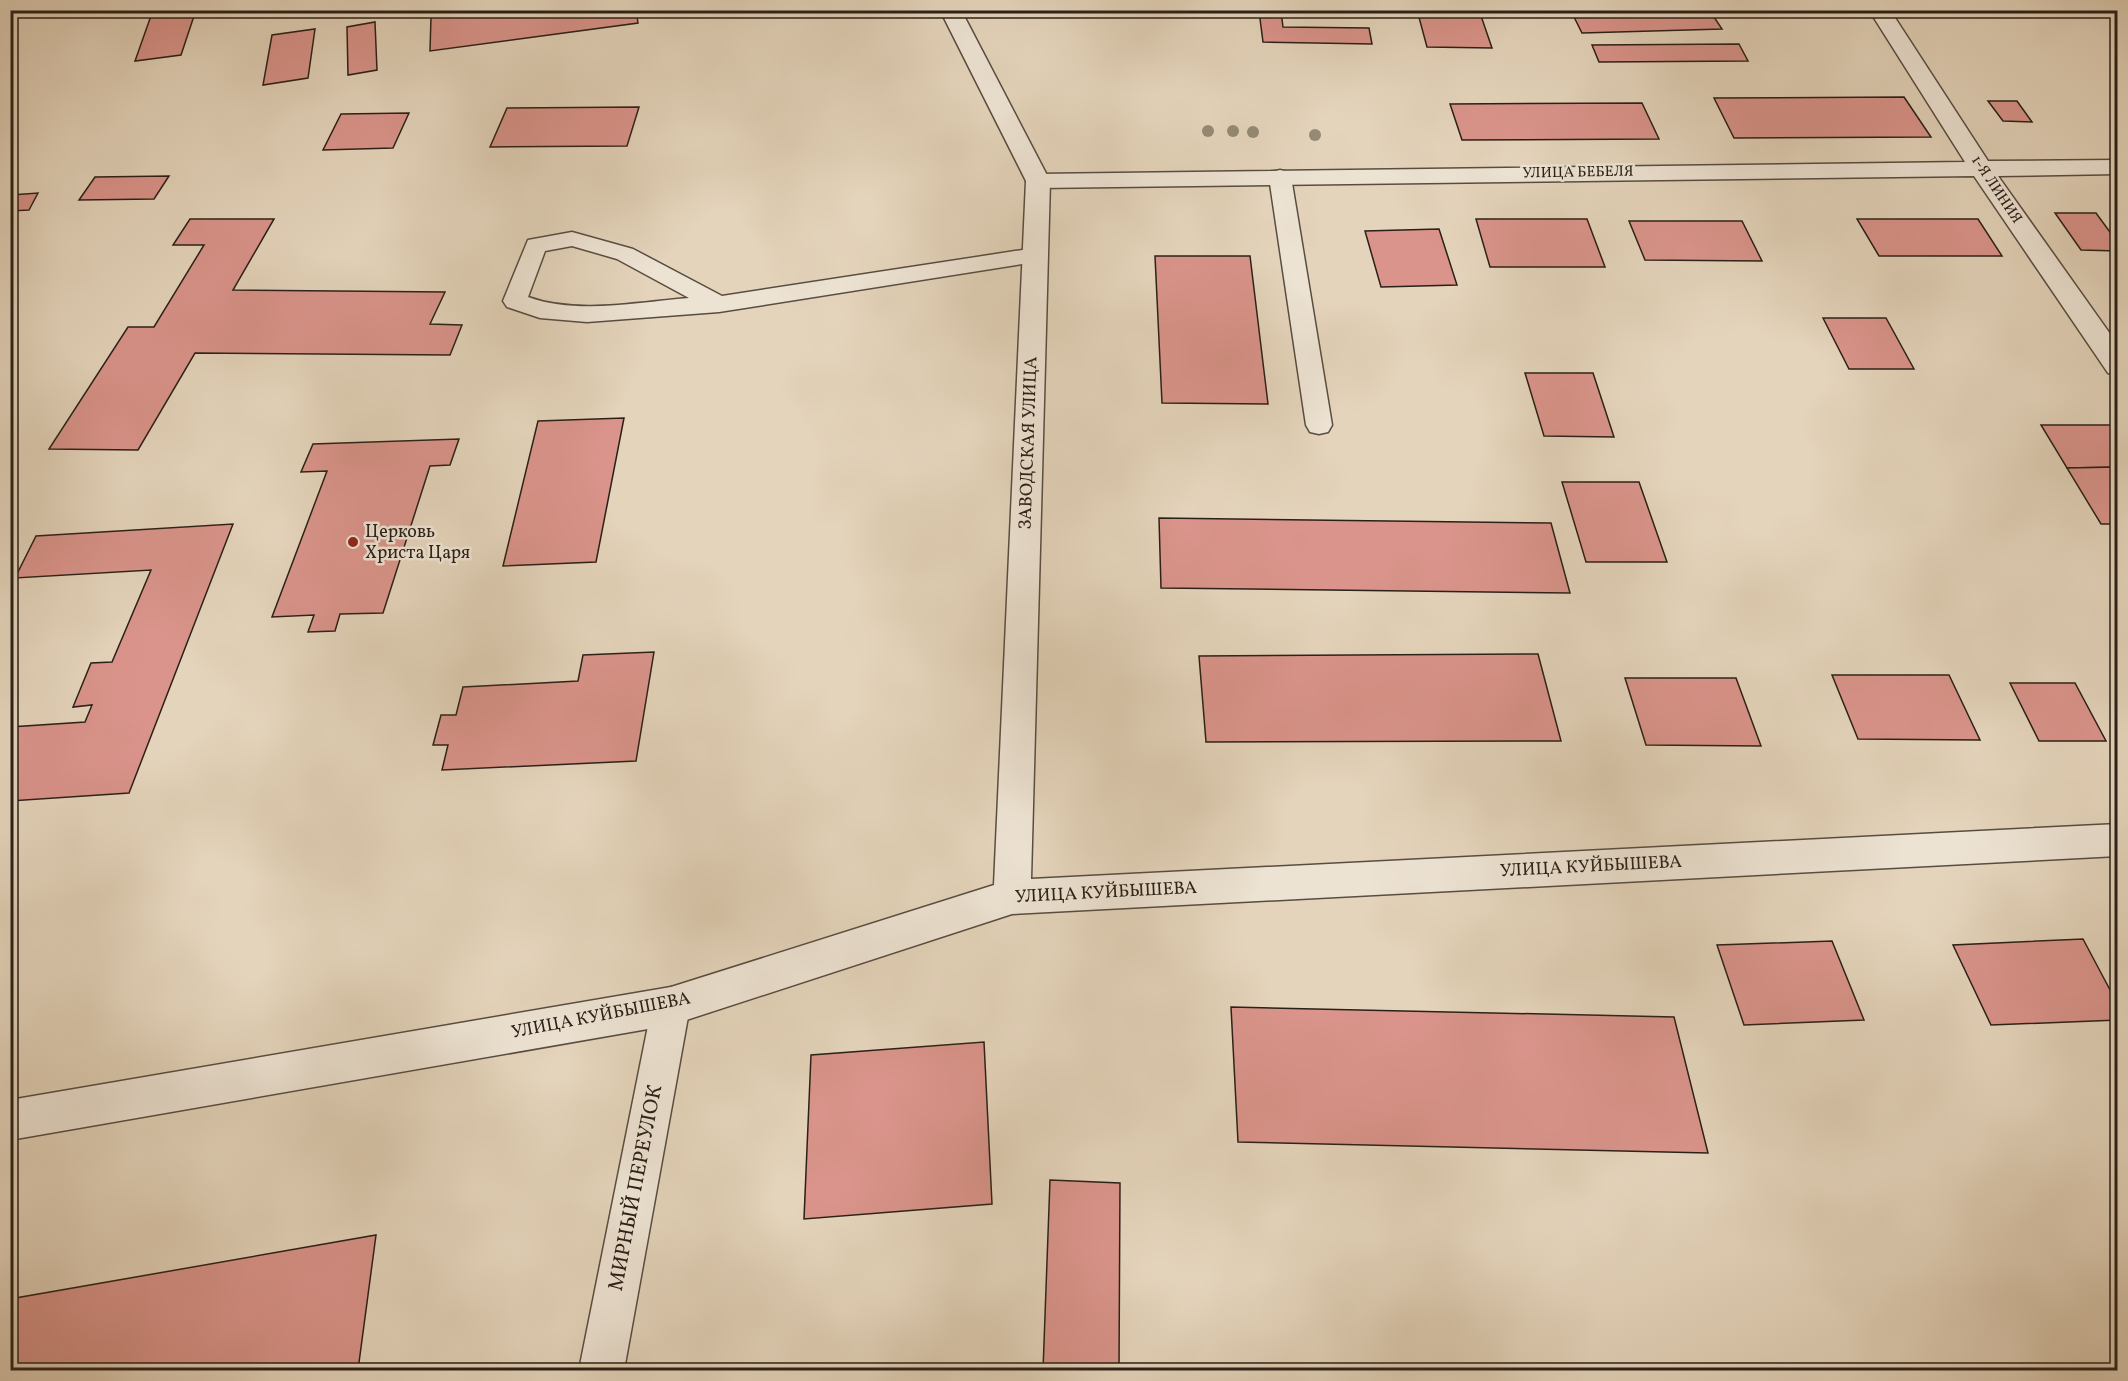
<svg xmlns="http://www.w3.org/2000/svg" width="2128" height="1381" viewBox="0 0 2128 1381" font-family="Vollkorn,serif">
<rect width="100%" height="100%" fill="#e4d4bb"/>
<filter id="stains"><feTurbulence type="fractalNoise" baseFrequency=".00333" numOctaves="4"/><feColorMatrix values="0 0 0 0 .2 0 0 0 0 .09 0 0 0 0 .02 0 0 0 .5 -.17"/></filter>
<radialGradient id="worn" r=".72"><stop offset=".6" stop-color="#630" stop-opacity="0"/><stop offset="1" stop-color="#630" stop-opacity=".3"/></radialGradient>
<g fill="#da948b" stroke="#2a2018" stroke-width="1.5">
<path d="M 153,10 L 196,10 L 181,55 L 135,61 Z"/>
<path d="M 479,10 L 636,10 L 638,23 L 430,51 L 431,17 Z"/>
<path d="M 1343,10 L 1363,10 L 1364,17 L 1344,17 Z"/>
<path d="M 1417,10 L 1479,10 L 1492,48 L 1427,47 Z"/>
<path d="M 1259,11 L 1281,11 L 1283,27 L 1369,28 L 1372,44 L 1263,42 Z"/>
<path d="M 1712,14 L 1722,29 L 1582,33 L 1574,17 Z"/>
<path d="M 375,22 L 377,70 L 348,75 L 347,27 Z"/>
<path d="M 315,29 L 308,78 L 263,85 L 272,35 Z"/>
<path d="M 1739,44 L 1748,61 L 1599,62 L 1592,45 Z"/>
<path d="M 1904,97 L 1931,137 L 1734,138 L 1714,98 Z"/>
<path d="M 1988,101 L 2017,101 L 2032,122 L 2003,121 Z"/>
<path d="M 1642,103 L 1659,139 L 1462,140 L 1450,104 Z"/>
<path d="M 639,107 L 627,146 L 490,147 L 507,108 Z"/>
<path d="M 409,113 L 393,148 L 323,150 L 341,114 Z"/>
<path d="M 169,176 L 154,199 L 79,200 L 95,177 Z"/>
<path d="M 38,193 L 29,210 L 10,211 L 11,195 Z"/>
<path d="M 2055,213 L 2096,213 L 2118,243 L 2118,251 L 2081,250 Z"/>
<path d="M 190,219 L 274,219 L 233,290 L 445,292 L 430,324 L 462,325 L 450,355 L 195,353 L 138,450 L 49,449 L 128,327 L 154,327 L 204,245 L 173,245 Z"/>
<path d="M 1476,219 L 1587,219 L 1605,267 L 1490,267 Z"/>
<path d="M 1857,219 L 1978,219 L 2002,256 L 1879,256 Z"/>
<path d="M 1629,221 L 1742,221 L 1762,261 L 1645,260 Z"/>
<path d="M 1439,229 L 1457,285 L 1381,287 L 1365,231 Z"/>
<path d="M 1155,256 L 1250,256 L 1268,404 L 1162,403 Z"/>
<path d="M 1823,318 L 1886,318 L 1914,369 L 1849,369 Z"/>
<path d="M 1525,373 L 1593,373 L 1614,437 L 1544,436 Z"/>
<path d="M 624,418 L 596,562 L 503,566 L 538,421 Z"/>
<path d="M 2041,425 L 2115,425 L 2118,429 L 2118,467 L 2067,468 Z"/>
<path d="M 459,439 L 450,465 L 430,466 L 383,613 L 340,614 L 335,631 L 308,632 L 314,615 L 272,617 L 327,471 L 301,472 L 313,444 Z"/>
<path d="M 2118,467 L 2118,524 L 2101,524 L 2067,468 Z"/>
<path d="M 1562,482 L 1639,482 L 1667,562 L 1586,562 Z"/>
<path d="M 1159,518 L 1551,523 L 1570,593 L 1161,588 Z"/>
<path d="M 233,524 L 129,793 L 10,801 L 10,727 L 85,722 L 92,705 L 73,707 L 91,663 L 112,662 L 151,570 L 15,578 L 36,536 Z"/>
<path d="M 654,652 L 636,761 L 442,770 L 448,745 L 433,745 L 441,715 L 456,715 L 463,687 L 578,681 L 583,655 Z"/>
<path d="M 1538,654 L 1561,741 L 1206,742 L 1199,656 Z"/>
<path d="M 1832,675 L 1949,675 L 1980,740 L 1858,739 Z"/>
<path d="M 1625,678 L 1736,678 L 1761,746 L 1646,745 Z"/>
<path d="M 2010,683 L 2075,683 L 2106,741 L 2039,741 Z"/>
<path d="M 2083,939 L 2118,1005 L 2118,1020 L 1991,1025 L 1953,945 Z"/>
<path d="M 1832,941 L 1864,1020 L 1744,1025 L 1717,945 Z"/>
<path d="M 1231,1007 L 1674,1017 L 1708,1153 L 1238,1142 Z"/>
<path d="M 984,1042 L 992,1204 L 804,1219 L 811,1055 Z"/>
<path d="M 1050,1180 L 1120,1183 L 1119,1370 L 1043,1370 Z"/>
<path d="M 376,1235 L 358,1370 L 10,1370 L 10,1299 Z"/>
</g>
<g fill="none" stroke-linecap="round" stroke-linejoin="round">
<defs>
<g id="service">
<path d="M 1280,170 L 1288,172 L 1291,177 L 1332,425 L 1328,432 L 1319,434 L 1310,432 L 1306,425 L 1269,177 L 1272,172 Z"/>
<path d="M 572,232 L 633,249 L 722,296 L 1035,248 L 1043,250 L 1046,255 L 1043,260 L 1035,262 L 719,312 L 587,322 L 540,318 L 507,307 L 503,301 L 528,240 ZM 572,246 L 617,259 L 689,298 C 638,302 578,315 528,297 L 545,251 Z"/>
</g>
<g id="minor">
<path d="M 1869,10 L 1890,10 L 1988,161 L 2118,160 L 2118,174 L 1998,176 L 2118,345 L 2118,375 L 2108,373 L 1974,176 L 1038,188 L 1030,186 L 1026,181 L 1030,176 L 1038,174 L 1965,162 Z"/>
<path d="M 671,987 L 685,992 L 690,1006 L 624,1370 L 579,1370 L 652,1006 L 657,992 Z"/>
</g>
<path id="tertiary" d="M 940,10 L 961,10 L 1050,181 L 1031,879 L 2118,824 L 2118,856 L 1012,914 L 671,1025 L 10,1140 L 10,1100 L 671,987 L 994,885 L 1026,181 Z"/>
</defs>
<use href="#service" stroke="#584d41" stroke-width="3"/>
<use href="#minor" stroke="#584d41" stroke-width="3"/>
<use href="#tertiary" stroke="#584d41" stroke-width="3"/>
<use href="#service" fill="#ede3d3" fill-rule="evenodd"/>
<use href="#minor" fill="#ede3d3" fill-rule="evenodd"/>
<use href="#tertiary" fill="#ede3d3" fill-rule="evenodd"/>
</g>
<g fill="#958a75">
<circle cx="1208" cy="131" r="6"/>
<circle cx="1233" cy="131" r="6"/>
<circle cx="1253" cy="132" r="6"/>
<circle cx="1315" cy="135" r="6"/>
</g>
<circle fill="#8f2418" stroke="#ede3d3" stroke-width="2" cx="353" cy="542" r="6"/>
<g text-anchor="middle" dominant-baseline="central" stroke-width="5" stroke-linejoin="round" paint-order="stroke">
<g font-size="15" fill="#2a2018" stroke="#ede3d3">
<text transform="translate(1578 173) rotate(-1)">УЛИЦА БЕБЕЛЯ</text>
<text transform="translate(1996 190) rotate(56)">1-Я ЛИНИЯ</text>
</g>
<g font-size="18" fill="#2a2018" stroke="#ede3d3">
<text transform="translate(1029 443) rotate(-88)">ЗАВОДСКАЯ УЛИЦА</text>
<text transform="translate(1591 867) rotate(-3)">УЛИЦА КУЙБЫШЕВА</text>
<text transform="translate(1106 893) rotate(-3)">УЛИЦА КУЙБЫШЕВА</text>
<text transform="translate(601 1016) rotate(-11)">УЛИЦА КУЙБЫШЕВА</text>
</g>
<g font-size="18" fill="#2a2018" stroke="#ede3d3" text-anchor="start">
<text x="365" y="532">Церковь<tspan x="365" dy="21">Христа Царя</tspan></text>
</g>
<g font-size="21" fill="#2a2018" stroke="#ede3d3">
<text transform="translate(636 1188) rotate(-79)">МИРНЫЙ ПЕРЕУЛОК</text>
</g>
</g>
<rect width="2128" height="1381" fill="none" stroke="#e4d4bb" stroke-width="36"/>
<rect x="12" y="12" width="2104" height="1357" fill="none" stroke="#2a2018" stroke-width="3"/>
<rect x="18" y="18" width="2092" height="1345" fill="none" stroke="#2a2018" stroke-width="1.5"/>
<rect width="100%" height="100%" filter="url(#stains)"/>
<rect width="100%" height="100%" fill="url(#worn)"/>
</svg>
